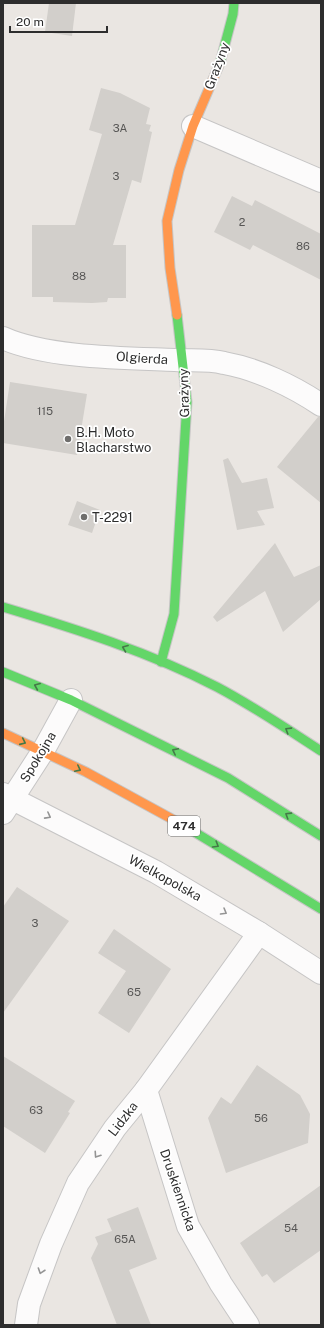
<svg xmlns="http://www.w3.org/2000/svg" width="324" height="1328" viewBox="0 0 324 1328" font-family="'Public Sans',sans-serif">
<rect width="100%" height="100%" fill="#eae6e2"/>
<g fill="#d2cfcb">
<path d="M 49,3 L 76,3 L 72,36 L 45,32 Z"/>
<path d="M 101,88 L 120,93 L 150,108 L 146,124 L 151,125 L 149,131 L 152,132 L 141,183 L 132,180 L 113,245 L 126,245 L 126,298 L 108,298 L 107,302 L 92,303 L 53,302 L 53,297 L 32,297 L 32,225 L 75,225 L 102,134 L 89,130 Z"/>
<path d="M 232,196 L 252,206 L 255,200 L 321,234 L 321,280 L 253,245 L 250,250 L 214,232 Z"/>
<path d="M 10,382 L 87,394 L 77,455 L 3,443 L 3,428 Z"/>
<path d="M 318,417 L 321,417 L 321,503 L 277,467 Z"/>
<path d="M 228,458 L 242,483 L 267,478 L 274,508 L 257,511 L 265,525 L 237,530 L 223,460 Z"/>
<path d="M 77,501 L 100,510 L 92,533 L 68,525 Z"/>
<path d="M 275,543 L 294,577 L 321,565 L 321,599 L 283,632 L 265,591 L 217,622 L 213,617 Z"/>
<path d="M 17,887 L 69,921 L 3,1013 L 3,907 Z"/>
<path d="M 114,929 L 171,969 L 129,1033 L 98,1013 L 126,971 L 98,953 Z"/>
<path d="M 3,1056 L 75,1101 L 68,1112 L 70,1113 L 45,1153 L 3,1126 Z"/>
<path d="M 257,1065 L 300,1095 L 310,1114 L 308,1143 L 226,1173 L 208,1118 L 221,1097 L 231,1104 Z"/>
<path d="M 321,1185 L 321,1250 L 274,1283 L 267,1274 L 262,1277 L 240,1243 Z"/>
<path d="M 138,1207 L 157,1259 L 129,1270 L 151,1325 L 117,1325 L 91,1258 L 98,1244 L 95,1237 L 112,1231 L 107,1219 Z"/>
</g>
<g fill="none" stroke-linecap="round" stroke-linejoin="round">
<defs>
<g id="street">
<path d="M 193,126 L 321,181"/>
<path d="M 3,338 C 47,358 126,358 175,360 C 191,361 208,359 224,363 C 257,369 293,386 321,405"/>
<path d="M 3,794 L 156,872 L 259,933 L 321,973"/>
<path d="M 3,813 L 43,751 L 71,700"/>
<path d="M 146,1090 L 188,1226 L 221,1284 L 248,1325"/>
<path d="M 26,1325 L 29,1304 L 51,1244 L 78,1183 L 115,1128 L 146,1090 L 259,933"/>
</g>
<g id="fast">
<path d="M 220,63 L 233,14 L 234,3"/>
<path d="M 3,607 C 76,629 149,652 217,687 C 253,706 287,729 321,751"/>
<path d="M 161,662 L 174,614 L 187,402 L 177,315"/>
<path d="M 3,672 L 71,700 L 228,778 L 321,836"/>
<path d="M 183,825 L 321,909"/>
</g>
<g id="slow">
<path d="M 177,315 L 170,268 L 167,221 L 179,170 L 193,126 L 220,63"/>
<path d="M 3,733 L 86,772 L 183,825"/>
</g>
</defs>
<use href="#street" stroke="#c6c5c5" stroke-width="24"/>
<use href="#fast" stroke="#c6c5c5" stroke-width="11"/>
<use href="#slow" stroke="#c6c5c5" stroke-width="11"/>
<use href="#street" stroke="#fcfbfb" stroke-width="22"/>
<use href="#fast" stroke="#63d668" stroke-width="9"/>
<use href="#slow" stroke="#ff974d" stroke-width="9"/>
</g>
<defs><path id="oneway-chevron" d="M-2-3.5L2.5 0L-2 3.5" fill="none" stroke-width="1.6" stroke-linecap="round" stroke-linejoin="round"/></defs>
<g stroke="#457948">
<use href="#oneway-chevron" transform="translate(125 648) rotate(-159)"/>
<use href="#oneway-chevron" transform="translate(37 686) rotate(-157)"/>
<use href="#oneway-chevron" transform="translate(288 730) rotate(-148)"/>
<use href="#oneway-chevron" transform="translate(23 742) rotate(24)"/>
<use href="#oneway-chevron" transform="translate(175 751) rotate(-153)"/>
<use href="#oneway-chevron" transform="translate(78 769) rotate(27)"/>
<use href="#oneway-chevron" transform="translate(288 815) rotate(-148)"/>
<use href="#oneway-chevron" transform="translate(216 845) rotate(31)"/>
</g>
<g stroke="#949494">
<use href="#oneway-chevron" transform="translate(48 816) rotate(28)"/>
<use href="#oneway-chevron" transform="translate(224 912) rotate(30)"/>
<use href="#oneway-chevron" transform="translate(97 1155) rotate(124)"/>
<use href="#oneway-chevron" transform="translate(41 1271) rotate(109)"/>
</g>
<g fill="#6f6e6c" stroke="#fff" stroke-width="1.5">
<circle cx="68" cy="439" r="4"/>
<circle cx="84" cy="517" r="4"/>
</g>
<g text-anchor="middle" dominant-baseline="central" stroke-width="3.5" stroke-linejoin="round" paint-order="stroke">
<g font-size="11" fill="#575655">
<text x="120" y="128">3A</text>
<text x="116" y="176">3</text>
<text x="242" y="222">2</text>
<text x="303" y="246">86</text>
<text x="79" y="276">88</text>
<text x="45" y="411">115</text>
<text x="35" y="923">3</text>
<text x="134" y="992">65</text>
<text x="36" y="1110">63</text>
<text x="261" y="1118">56</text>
<text x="291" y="1228">54</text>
<text x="125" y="1239">65A</text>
</g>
<rect fill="#fff" stroke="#6c6c6c" stroke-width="1" x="168" y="816" width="32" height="20" rx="3"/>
<g font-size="12" font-weight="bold" fill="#2d2d2d">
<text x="184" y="826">474</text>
</g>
<g font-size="13" fill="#2d2d2d" stroke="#fff">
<text transform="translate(217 66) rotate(-70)">Grażyny</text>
<text transform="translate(142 358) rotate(4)">Olgierda</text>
<text transform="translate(184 393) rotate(-92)">Grażyny</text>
<text transform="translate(38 757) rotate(-59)">Spokojna</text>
<text transform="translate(165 878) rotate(29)">Wielkopolska</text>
<text transform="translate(123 1119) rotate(-53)">Lidzka</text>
<text transform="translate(178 1190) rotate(71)">Druskiennicka</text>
</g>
<g font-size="13" fill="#2d2d2d" stroke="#fff" text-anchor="start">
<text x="76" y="432">B.H. Moto<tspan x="76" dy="15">Blacharstwo</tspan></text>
<text x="92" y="517">T-2291</text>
</g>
</g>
<rect width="324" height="1328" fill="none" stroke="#2d2d2d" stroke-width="8"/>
<path d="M10 26v6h97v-6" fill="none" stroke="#2d2d2d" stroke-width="2"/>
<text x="16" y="26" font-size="12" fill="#2d2d2d" stroke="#ffffff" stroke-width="3" paint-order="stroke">20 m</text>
</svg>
